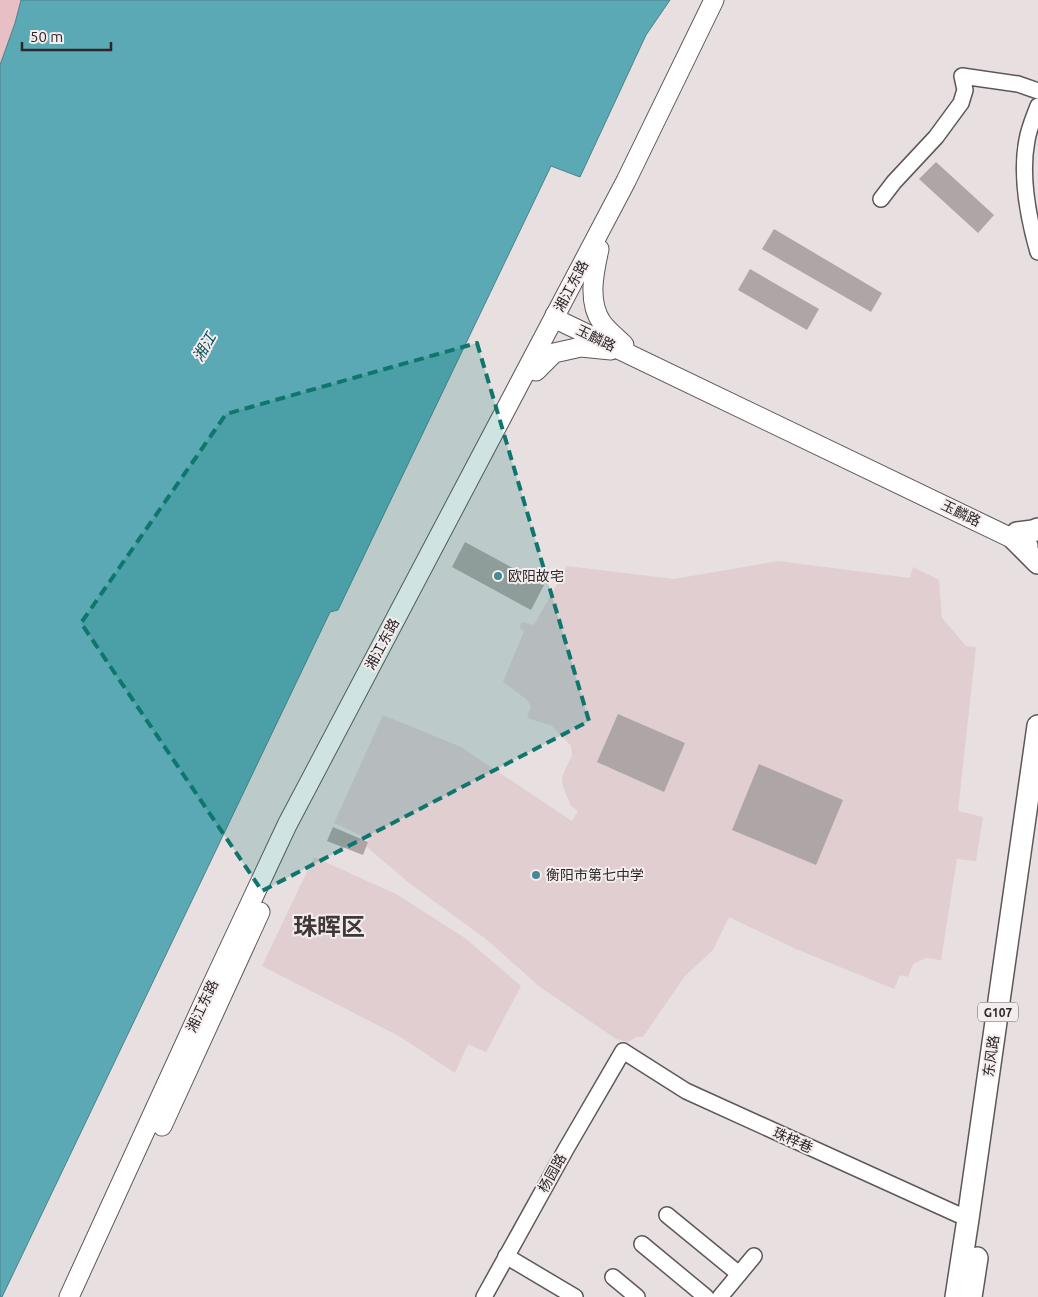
<svg xmlns="http://www.w3.org/2000/svg" width="1038" height="1297" viewBox="0 0 1038 1297" font-family="Ubuntu,'Noto Sans SC',sans-serif">
<rect width="100%" height="100%" fill="#e8dfe0"/>
<g fill="#e0ced1">
<path d="M 778,561 L 910,578 L 913,567 L 939,580 L 942,618 L 966,646 L 976,647 L 958,811 L 983,817 L 976,861 L 957,859 L 941,960 L 926,958 L 913,964 L 908,977 L 900,975 L 894,989 L 796,949 L 729,917 L 713,950 L 684,977 L 643,1037 L 637,1037 L 628,1042 L 616,1039 L 540,987 L 486,939 L 409,883 L 366,846 L 369,839 L 334,823 L 383,715 L 461,747 L 572,821 L 578,811 L 571,806 L 563,787 L 562,777 L 572,755 L 571,746 L 552,726 L 527,718 L 531,706 L 526,699 L 503,682 L 524,631 L 519,628 L 522,622 L 534,625 L 567,566 L 674,579 Z"/>
<path d="M 314,857 L 396,894 L 465,938 L 521,986 L 486,1052 L 468,1044 L 455,1073 L 399,1036 L 262,966 Z"/>
</g>
<path fill="#e8bfc5" d="M 0,0 L 21,0 L 15,23 L 0,65 Z"/>
<path fill="#5ba9b4" stroke="#4d828a" d="M 21,0 L 670,0 L 646,35 L 580,177 L 551,166 L 338,610 L 330,612 L 2,1297 L 0,1297 L 0,65 L 15,23 Z"/>
<g fill="#aea5a6">
<path d="M 936,162 L 994,215 L 978,233 L 919,179 Z"/>
<path d="M 774,229 L 882,293 L 871,312 L 762,249 Z"/>
<path d="M 750,269 L 819,309 L 807,330 L 738,290 Z"/>
<path d="M 465,542 L 544,585 L 531,610 L 452,567 Z"/>
<path d="M 618,714 L 685,743 L 664,792 L 597,762 Z"/>
<path d="M 759,764 L 843,800 L 816,865 L 732,830 Z"/>
<path d="M 333,827 L 368,842 L 363,855 L 327,841 Z"/>
</g>
<g fill="none" stroke-linecap="round" stroke-linejoin="round">
<defs>
<g id="minor">
<path d="M 1038,106 C 1034,117 1029,128 1027,140 C 1020,176 1028,217 1038,252"/>
<path d="M 881,199 L 894,182 L 936,137 L 961,103 L 965,90 L 962,76 L 1018,84 L 1038,91"/>
<path d="M 667,1215 L 739,1274"/>
<path d="M 642,1244 L 706,1297"/>
<path d="M 506,1256 L 575,1297"/>
<path d="M 613,1277 L 637,1297"/>
<path d="M 484,1297 L 566,1149 L 623,1051 L 686,1091 L 968,1219"/>
<path d="M 720,1297 L 754,1256"/>
</g>
<g id="major">
<path d="M 599,249 C 594,272 587,302 602,323 C 608,331 617,338 624,345"/>
<path d="M 555,315 L 562,322 L 1028,546"/>
<path d="M 536,371 L 554,353 L 581,347 L 611,350"/>
<path d="M 162,1126 L 260,912"/>
<path d="M 69,1297 L 205,1000 L 287,825 L 626,181 L 714,0"/>
</g>
<g id="highway">
<path d="M 1017,533 L 1033,531 L 1038,529"/>
<path d="M 1014,539 L 1038,563"/>
<path d="M 956,1297 L 968,1219 L 1038,726"/>
<path d="M 971,1297 L 977,1258"/>
</g>
</defs>
<use href="#minor" stroke="#5e5758" stroke-width="18"/>
<use href="#major" stroke="#5e5758" stroke-width="21"/>
<use href="#highway" stroke="#5e5758" stroke-width="24"/>
<use href="#minor" stroke="#fff" stroke-width="15"/>
<use href="#major" stroke="#fff" stroke-width="19"/>
<use href="#highway" stroke="#fff" stroke-width="21"/>
</g>
<path fill="#0f766e" fill-opacity="0.2" stroke="#0f766e" stroke-width="4" stroke-dasharray="10 6" stroke-linejoin="round" d="M 477,343 L 589,721 L 262,891 L 81,623 L 226,414 Z"/>
<g fill="#448a94" stroke="#f5eced" stroke-width="2">
<circle cx="498" cy="576" r="5"/>
<circle cx="536" cy="875" r="5"/>
</g>
<g text-anchor="middle" dominant-baseline="central" stroke-width="4" stroke-linejoin="round" paint-order="stroke">
<rect fill="#f5eced" stroke="#686364" stroke-width="1" x="978" y="1002.5" width="40" height="19" rx="4"/>
<g font-size="12" font-weight="bold" fill="#2c2829">
<text x="998" y="1012">G107</text>
</g>
<g font-size="14" fill="#2c2829" stroke="#f5eced">
<text transform="translate(571 286) rotate(-62)">湘江东路</text>
<text transform="translate(596 338) rotate(26)">玉麟路</text>
<text transform="translate(961 513) rotate(26)">玉麟路</text>
<text transform="translate(382 644) rotate(-62)">湘江东路</text>
<text transform="translate(202 1006) rotate(-65)">湘江东路</text>
<text transform="translate(991 1056) rotate(-82)">东风路</text>
<text transform="translate(793 1140) rotate(24)">珠梓巷</text>
<text transform="translate(552 1173) rotate(-61)">杨园路</text>
</g>
<g font-size="14" fill="#2c2829" stroke="#f5eced" text-anchor="start">
<text x="508" y="576">欧阳故宅</text>
<text x="546" y="875">衡阳市第七中学</text>
</g>
<g font-size="15" font-style="italic" fill="#054e56" stroke="#f5eced">
<text transform="translate(204 347) rotate(-60)">湘江</text>
</g>
<g font-size="24" font-weight="bold" fill="#3f3839" stroke="#f5eced">
<text x="329" y="926">珠晖区</text>
</g>
</g>
<path d="M22 42v8h89v-8" fill="none" stroke="#2c2829" stroke-width="2.5"/>
<text x="30" y="42" font-size="15" fill="#2c2829" stroke="#f5eced" stroke-width="4" paint-order="stroke">50 m</text>
</svg>
